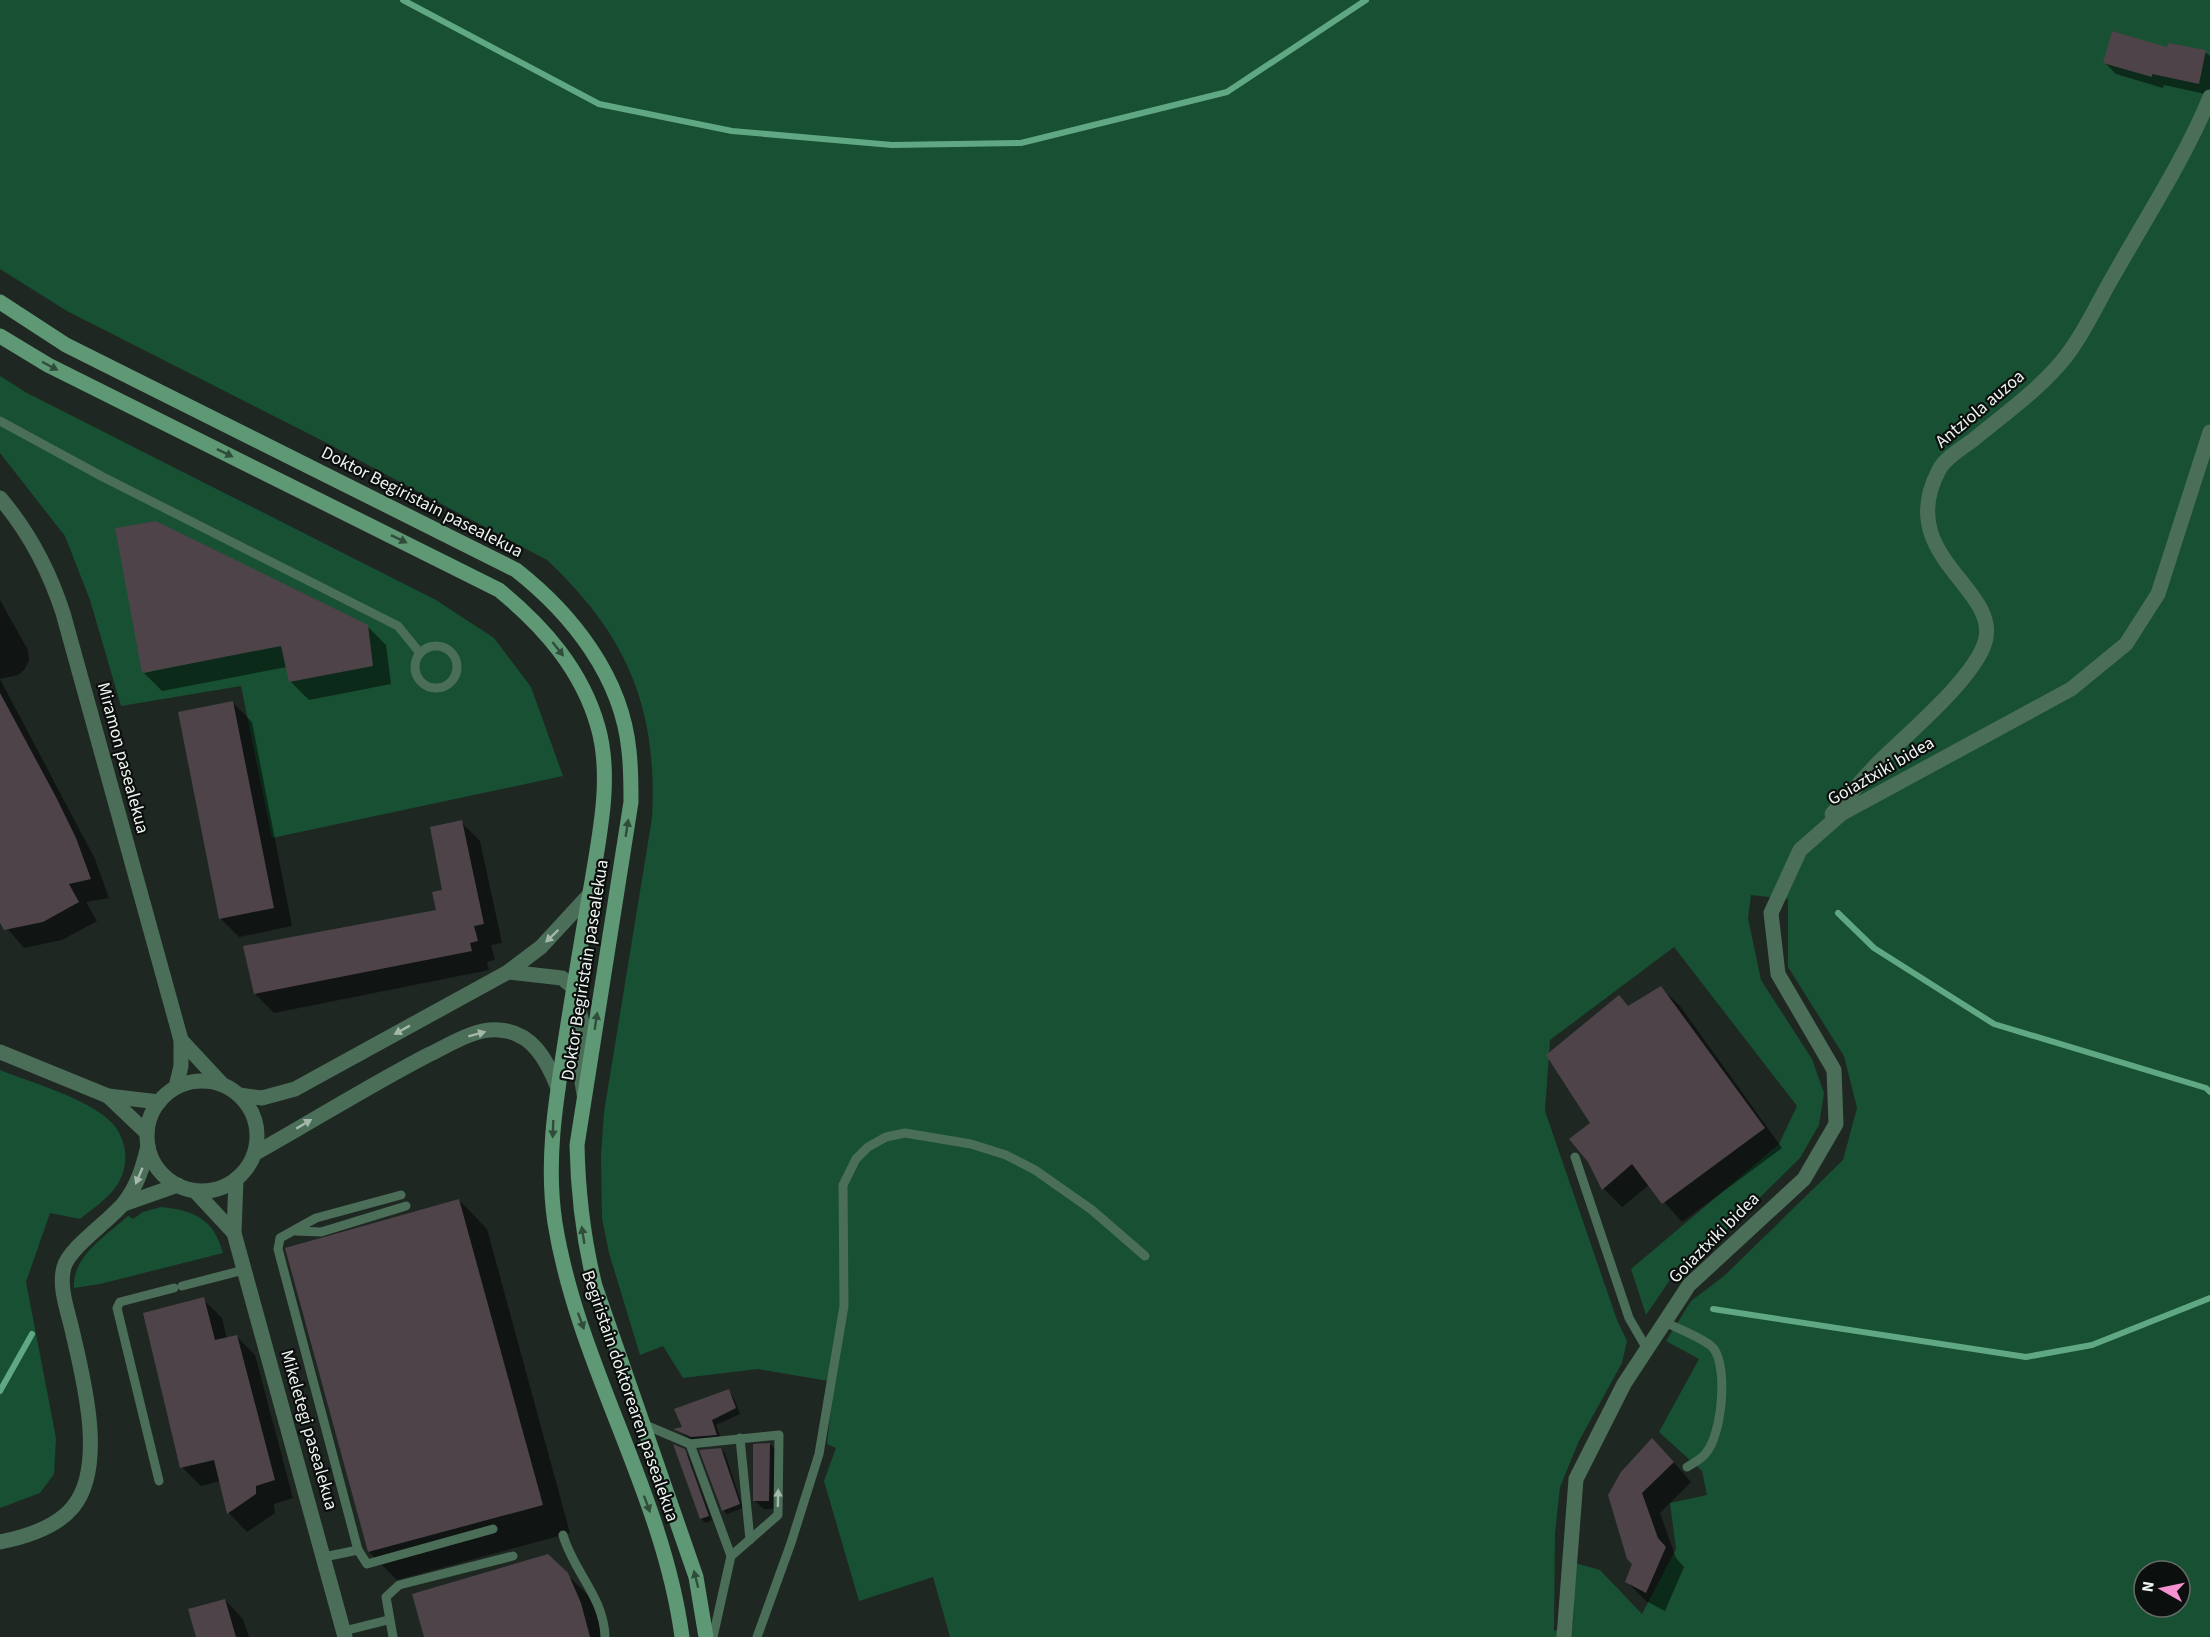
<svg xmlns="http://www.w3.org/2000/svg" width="2210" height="1637" viewBox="0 0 2210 1637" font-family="'Source Sans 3',sans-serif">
<rect width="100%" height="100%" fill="#1f2722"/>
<g fill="#175032" fill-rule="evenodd">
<path d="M 0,0 L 2210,0 L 2210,1637 L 950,1637 L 933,1577 L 859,1601 L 824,1481 L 836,1448 L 827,1444 L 834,1382 L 758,1369 L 683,1378 L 663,1346 L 640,1355 L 609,1253 L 602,1218 L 601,1156 L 604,1112 L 652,818 C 658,708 627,635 547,560 L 323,441 L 67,311 L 0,269 ZM 1751,895 L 1788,899 L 1788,967 L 1844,1056 L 1857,1108 L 1843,1160 L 1724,1276 L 1691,1301 L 1666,1341 L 1699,1359 L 1659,1432 L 1702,1471 L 1707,1495 L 1670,1503 L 1676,1549 L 1642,1614 L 1600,1570 L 1575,1563 L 1573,1625 L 1554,1631 L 1555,1533 L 1560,1487 L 1579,1441 L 1622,1363 L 1627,1341 L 1617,1320 L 1545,1111 L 1550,1040 L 1674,947 L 1797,1106 L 1779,1144 L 1631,1269 L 1646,1315 L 1672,1277 L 1735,1222 L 1800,1158 L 1819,1125 L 1824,1093 L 1812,1059 L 1761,980 L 1748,918 ZM 2144,1571 L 2180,1571 L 2180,1607 L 2144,1607 Z"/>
<path d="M 0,376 L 27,393 L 436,600 L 494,638 L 531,687 L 563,776 L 272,838 L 241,686 L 121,706 L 90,600 L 65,536 L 0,453 Z"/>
<path d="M 0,1070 C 32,1083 85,1097 110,1121 C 129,1139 130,1168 115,1188 C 106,1200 91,1210 80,1219 L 50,1213 L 26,1282 L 56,1438 L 54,1474 L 40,1493 L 0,1508 Z"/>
<path d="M 161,1207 C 194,1210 214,1219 223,1253 L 100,1284 L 74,1288 C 72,1256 106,1236 128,1216 L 133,1219 L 143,1212 Z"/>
</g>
<g fill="#0007">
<path d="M 2205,52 L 2210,56 L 2210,95 L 2164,85 L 2163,88 L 2116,74 L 2104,62 Z"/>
<path d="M 0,600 L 28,650 L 29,661 L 24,670 L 18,675 L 0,679 Z"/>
<path d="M 367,626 L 386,645 L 391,684 L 309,700 L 290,681 L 287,667 L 162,691 L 144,673 Z"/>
<path d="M 0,679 L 95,859 L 109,898 L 86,902 L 97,921 L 62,940 L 24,948 L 0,920 Z"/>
<path d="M 233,703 L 252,722 L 292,926 L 239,937 L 220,918 Z"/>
<path d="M 461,822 L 480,841 L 502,943 L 491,945 L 495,960 L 487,962 L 489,970 L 274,1013 L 255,994 L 438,912 Z"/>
<path d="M 1661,988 L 1680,1006 L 1782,1148 L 1682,1222 L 1649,1185 L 1622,1207 L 1604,1189 L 1589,1162 L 1592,1123 L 1629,1007 Z"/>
<path d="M 459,1200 L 487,1229 L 570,1533 L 397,1580 L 369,1552 Z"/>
<path d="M 203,1299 L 222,1318 L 227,1339 L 236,1336 L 255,1355 L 293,1498 L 274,1504 L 275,1513 L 247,1532 L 229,1513 L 221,1481 L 201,1486 L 182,1467 Z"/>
<path d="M 728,1391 L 733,1396 L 740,1414 L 716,1425 L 721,1439 L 697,1442 L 676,1430 L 684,1428 Z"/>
<path d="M 770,1444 L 779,1453 L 778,1509 L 764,1509 L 754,1500 Z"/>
<path d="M 676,1447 L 688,1455 L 712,1520 L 706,1523 L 701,1519 Z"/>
<path d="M 721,1449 L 725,1453 L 743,1508 L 727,1514 L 723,1510 Z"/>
<path d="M 1671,1459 L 1691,1482 L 1660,1513 L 1676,1558 L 1684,1567 L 1665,1611 L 1646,1601 L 1627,1582 L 1634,1564 L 1623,1473 Z"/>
<path d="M 548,1556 L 596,1603 L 610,1637 L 425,1637 Z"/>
<path d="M 225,1600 L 243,1619 L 249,1637 L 197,1637 Z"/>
</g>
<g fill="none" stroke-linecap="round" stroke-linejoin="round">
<g stroke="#60a884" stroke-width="6">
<path d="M 403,0 L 599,104 L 732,131 L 892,145 L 1021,143 L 1227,92 L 1366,0"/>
<path d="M 1838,913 L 1874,948 L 1994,1024 L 2206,1088 L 2210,1092"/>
<path d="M 1713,1309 L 2026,1357 L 2092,1345 L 2210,1298"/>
<path d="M 0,1391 L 32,1334"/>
</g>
</g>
<g fill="#4d4349">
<path d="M 2112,31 L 2167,47 L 2168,43 L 2206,50 L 2199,84 L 2152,74 L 2152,77 L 2103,63 Z"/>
<path d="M 156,521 L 368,625 L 373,666 L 289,682 L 281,646 L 142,673 L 115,528 Z"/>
<path d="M 0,693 L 56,797 L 76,838 L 91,879 L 69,884 L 79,902 L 43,922 L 4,930 L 0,923 Z"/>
<path d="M 233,701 L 274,908 L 219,919 L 178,712 Z"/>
<path d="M 462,820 L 484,924 L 474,926 L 478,941 L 470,943 L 472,951 L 254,994 L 243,946 L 436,910 L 432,892 L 442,890 L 430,827 Z"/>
<path d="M 1661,986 L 1765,1128 L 1662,1204 L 1632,1164 L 1602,1190 L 1588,1162 L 1569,1139 L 1590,1123 L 1546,1055 L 1619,995 L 1628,1006 Z"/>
<path d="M 459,1199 L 543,1505 L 368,1552 L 285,1248 Z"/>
<path d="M 204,1297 L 215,1340 L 237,1335 L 275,1480 L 256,1486 L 256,1494 L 227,1514 L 214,1460 L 180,1468 L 143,1313 Z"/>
<path d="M 729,1389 L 736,1408 L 712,1420 L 717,1435 L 691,1437 L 673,1429 L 682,1427 L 674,1409 Z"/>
<path d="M 1652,1438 L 1674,1462 L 1642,1493 L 1658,1538 L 1666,1547 L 1646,1593 L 1625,1582 L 1632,1564 L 1627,1559 L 1608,1495 L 1621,1472 Z"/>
<path d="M 770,1443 L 769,1501 L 753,1501 L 753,1444 Z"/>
<path d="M 673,1444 L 685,1449 L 709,1516 L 700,1519 Z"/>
<path d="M 721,1448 L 740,1504 L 722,1511 L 699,1450 Z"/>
<path d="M 548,1554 L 568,1573 L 581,1603 L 590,1637 L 424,1637 L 412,1594 Z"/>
<path d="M 225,1599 L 236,1637 L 196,1637 L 188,1609 Z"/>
</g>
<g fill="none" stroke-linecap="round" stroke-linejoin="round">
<g stroke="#4b6e58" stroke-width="9">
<path d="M 0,421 L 103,477 L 398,626 L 420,653"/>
<circle cx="436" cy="667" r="21"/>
<path d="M 1575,1157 L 1629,1318 L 1647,1349"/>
<path d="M 296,1231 L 321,1232 L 406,1206"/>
<path d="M 182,1286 L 244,1270"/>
<path d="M 1665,1322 C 1676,1328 1708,1340 1714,1349 C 1728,1369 1722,1434 1706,1453 C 1702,1459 1693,1463 1687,1467"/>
<path d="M 643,1424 L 690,1444 L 779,1435 L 778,1515 L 731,1556"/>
<path d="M 740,1438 L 750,1540"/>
<path d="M 690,1444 L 731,1556 L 713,1637"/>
<path d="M 159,1481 L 117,1308 L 120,1302 L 174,1288"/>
<path d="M 563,1535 C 573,1571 604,1597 605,1637"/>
<path d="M 358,1550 L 278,1249 L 280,1238 L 316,1218 L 401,1195"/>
<path d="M 324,1557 L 358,1550 L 367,1564 L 493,1529"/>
<path d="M 344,1631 L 388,1620"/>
<path d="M 393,1637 L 386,1597 L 399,1585 L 513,1556"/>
<path d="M 757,1637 L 791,1543 L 819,1454 L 844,1306 L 843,1185 L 856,1159 L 868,1147 L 886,1137 L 905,1133 L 971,1144 L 1006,1155 L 1035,1170 L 1092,1210 L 1145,1256"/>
</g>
<g stroke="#4b6e58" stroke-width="15">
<path d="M 0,498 C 30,533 49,570 63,613 L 181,1040 L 181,1066 L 176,1087"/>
<path d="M 1832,814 C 1847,797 1862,780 1877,764 C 1906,735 1974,679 1985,642 C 2001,588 1893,556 1939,470 C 1945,458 1962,448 1973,440 C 2002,416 2033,394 2058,366 C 2082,339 2097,303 2115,273 C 2147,216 2185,158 2210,97"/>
<path d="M 508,972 L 562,978 L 574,988 L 582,1022 L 579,1064 L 584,1094"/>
<path d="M 181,1040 L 222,1084"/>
<path d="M 0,1052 L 108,1096 L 159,1102"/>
<circle cx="202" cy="1136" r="55"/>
<path d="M 239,1095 L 262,1098 L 295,1089 L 508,972 L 541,947 L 589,895"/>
<path d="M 108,1096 L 147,1133"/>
<path d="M 254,1154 C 313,1121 370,1085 430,1054 C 451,1044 475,1028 499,1030 C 532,1032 547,1060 558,1088"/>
<path d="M 236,1179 L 234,1233 L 345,1637"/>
<path d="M 195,1191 L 234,1233"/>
<path d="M 124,1204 L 178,1185"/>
<path d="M 0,1542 C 25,1537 56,1528 73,1507 C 106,1467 84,1381 73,1334 C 69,1314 58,1288 64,1267 C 70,1247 108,1222 123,1204 C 137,1187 143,1167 148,1146"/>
<path d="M 1564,1637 L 1576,1479 L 1624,1384 L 1689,1285 L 1804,1179 L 1836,1124 L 1834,1070 L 1778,974 L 1771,913 L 1800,850 L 1841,814 L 2071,689 L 2126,644 L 2158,594 L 2210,432"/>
</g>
<g stroke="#5e9874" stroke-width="15">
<path d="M 0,302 L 66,345 L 516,570 C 572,614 622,677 629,751 C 631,768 631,785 631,802 L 577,1145 C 578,1194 583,1238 595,1286 L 696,1577 L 706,1637"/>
<path d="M 0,336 L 48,365 L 499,590 C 544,627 582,670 598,727 C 612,776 600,832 592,881 C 583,931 575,980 567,1030 C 557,1094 545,1158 555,1223 C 578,1366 663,1493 682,1637"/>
</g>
</g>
<defs><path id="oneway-solid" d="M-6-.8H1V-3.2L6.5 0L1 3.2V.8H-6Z" transform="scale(1.5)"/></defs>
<g fill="#304d3b">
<use href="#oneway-solid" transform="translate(50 366) rotate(28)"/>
<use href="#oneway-solid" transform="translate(225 453) rotate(26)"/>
<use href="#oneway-solid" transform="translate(399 539) rotate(26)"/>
<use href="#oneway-solid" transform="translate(558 649) rotate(52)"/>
<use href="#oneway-solid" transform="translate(627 828) rotate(-81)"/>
<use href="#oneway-solid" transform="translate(596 1021) rotate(-81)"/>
<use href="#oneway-solid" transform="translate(553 1129) rotate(92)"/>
<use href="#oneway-solid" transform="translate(583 1235) rotate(-99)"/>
<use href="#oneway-solid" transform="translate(581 1321) rotate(70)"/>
<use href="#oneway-solid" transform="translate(647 1504) rotate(70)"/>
<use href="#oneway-solid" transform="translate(696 1579) rotate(-104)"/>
</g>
<g fill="#a5b8ac">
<use href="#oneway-solid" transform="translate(552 936) rotate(136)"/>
<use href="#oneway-solid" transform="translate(402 1030) rotate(151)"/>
<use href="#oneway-solid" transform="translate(477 1034) rotate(-15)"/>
<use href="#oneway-solid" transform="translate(304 1124) rotate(-31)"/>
<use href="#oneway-solid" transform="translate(139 1176) rotate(113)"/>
<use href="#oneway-solid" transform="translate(778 1498) rotate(-89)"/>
</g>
<g text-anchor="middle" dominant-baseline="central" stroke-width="4.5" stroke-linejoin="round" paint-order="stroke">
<g font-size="18" fill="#eff5f1" stroke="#0b0f0d">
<text transform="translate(1980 409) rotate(-40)">Antziola auzoa</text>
<text transform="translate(422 502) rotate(27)">Doktor Begiristain pasealekua</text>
<text transform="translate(123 758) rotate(75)">Miramon pasealekua</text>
<text transform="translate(1881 771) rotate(-30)">Goiaztxiki bidea</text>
<text transform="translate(585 970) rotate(-81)">Doktor Begiristain pasealekua</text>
<text transform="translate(1714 1238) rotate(-45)">Goiaztxiki bidea</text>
<text transform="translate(630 1396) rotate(71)">Begiristain doktorearen pasealekua</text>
<text transform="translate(309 1430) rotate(74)">Mikeletegi pasealekua</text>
</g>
</g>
<g transform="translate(2162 1589) rotate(279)"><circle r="28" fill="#0b0f0d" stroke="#666b68" stroke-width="1.5"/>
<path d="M0-4.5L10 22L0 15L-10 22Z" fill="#f590d1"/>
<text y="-9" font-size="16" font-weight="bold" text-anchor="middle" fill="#eff5f1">N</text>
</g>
</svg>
